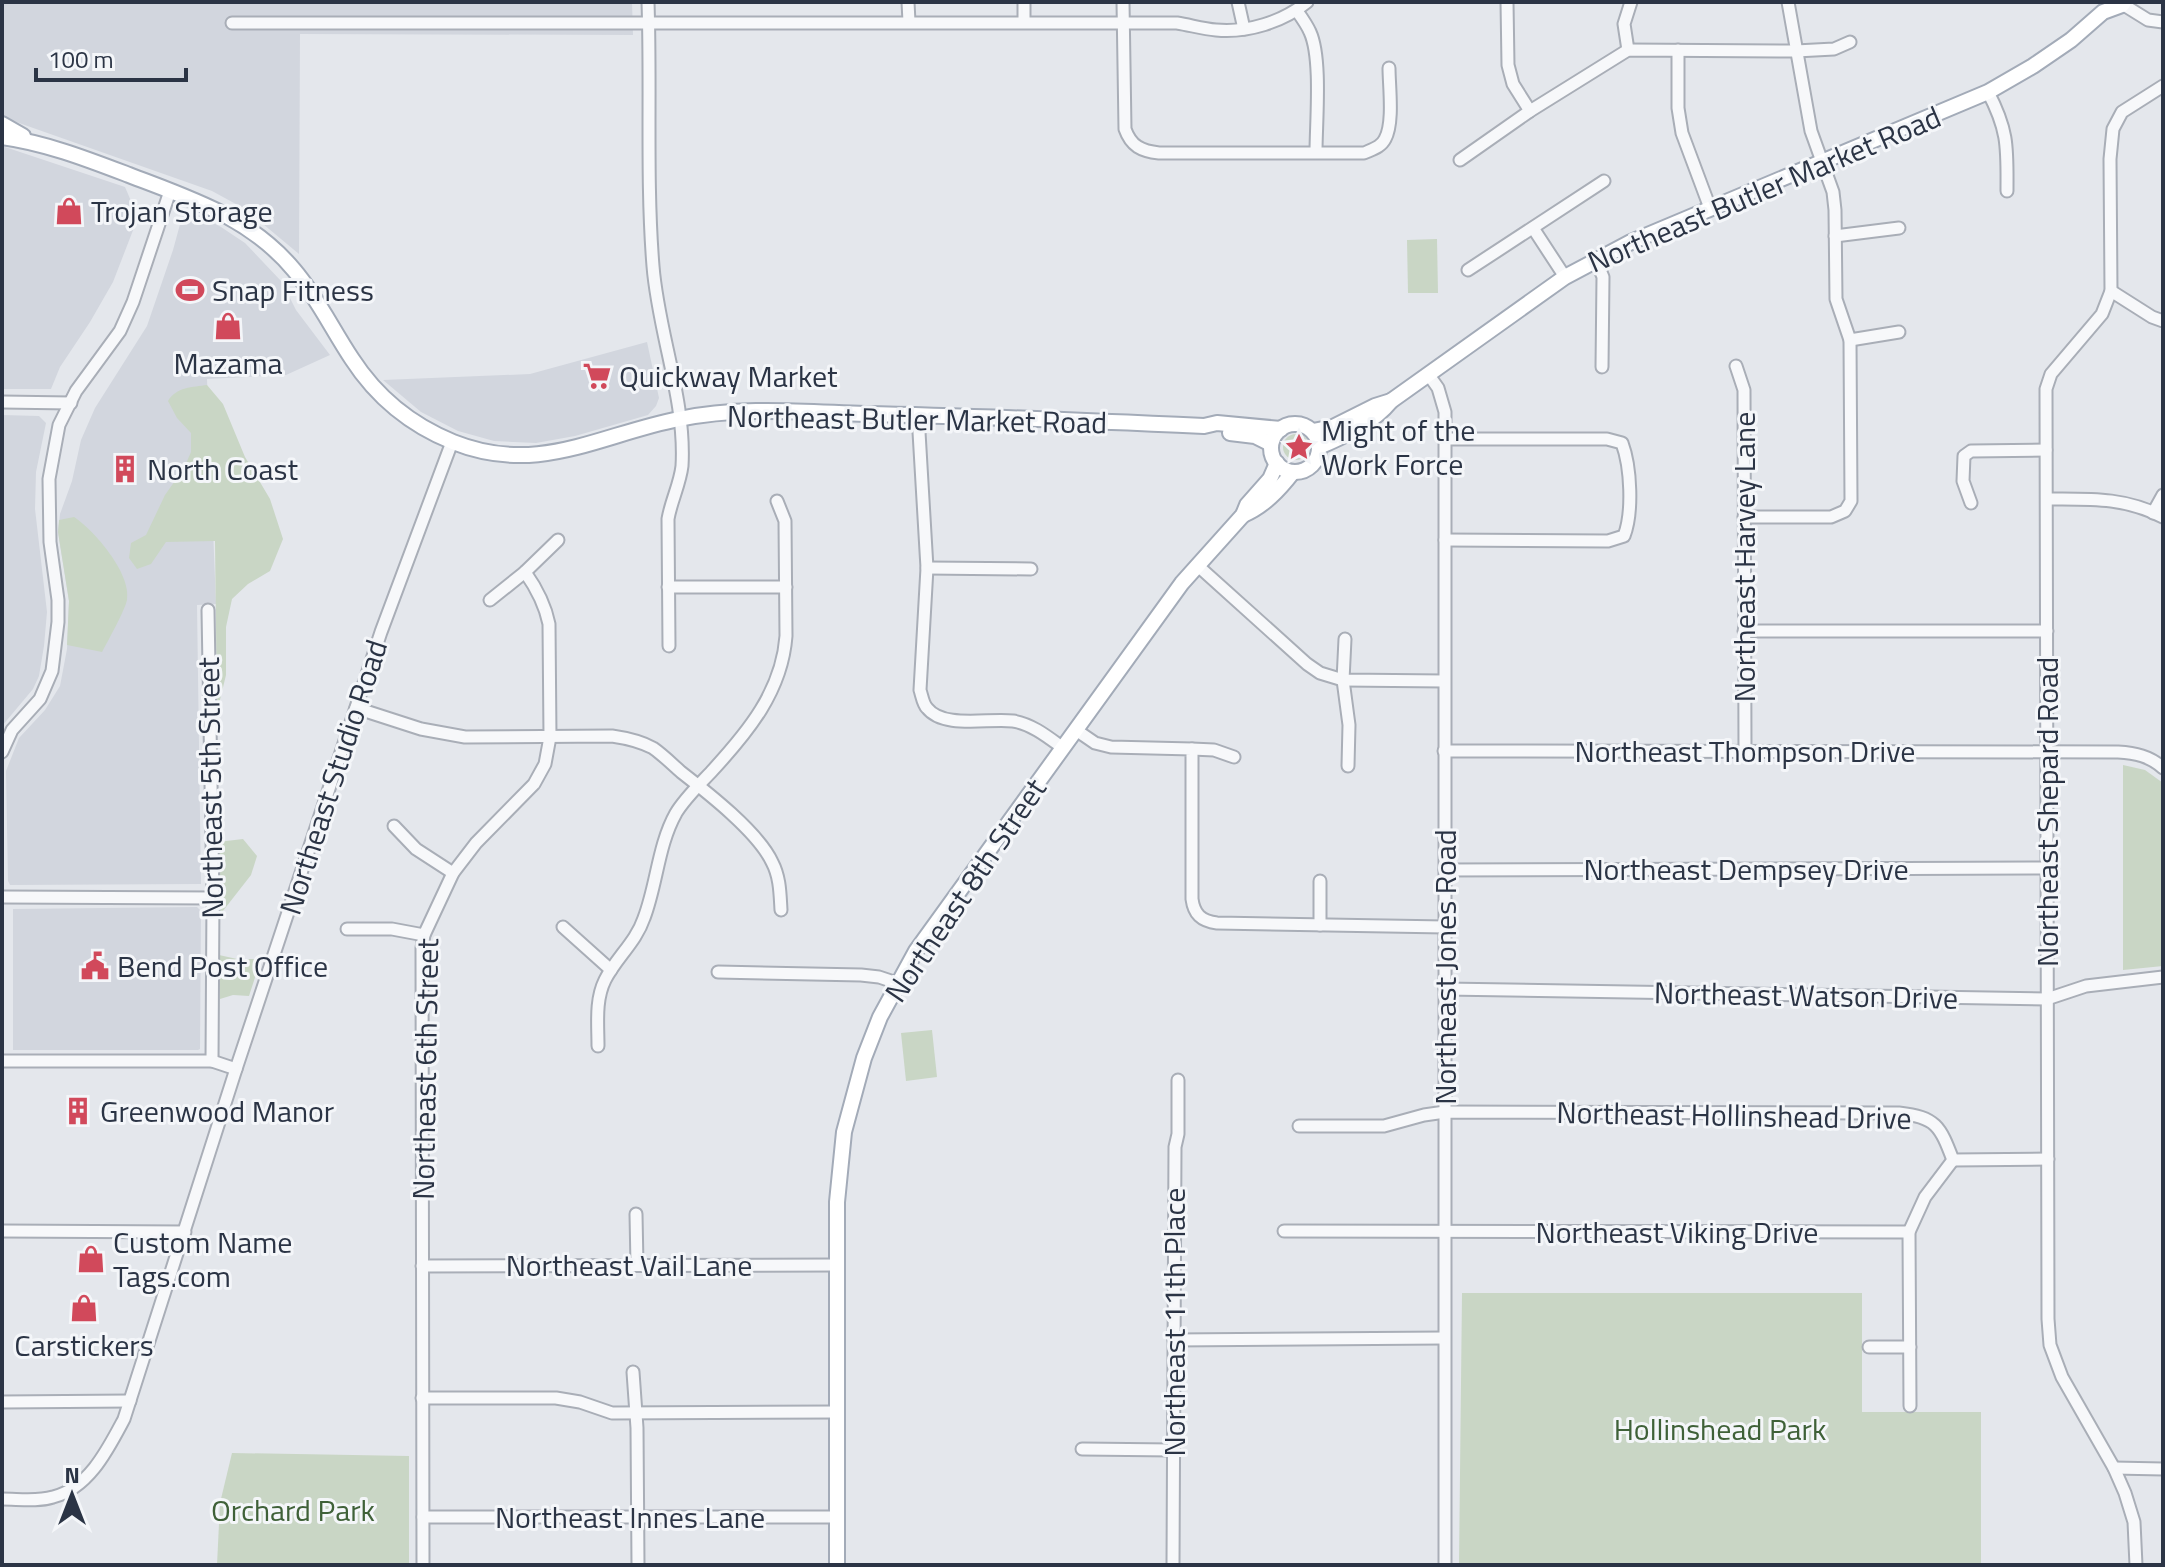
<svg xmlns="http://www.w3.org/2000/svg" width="2165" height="1567" viewBox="0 0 2165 1567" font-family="'Titillium Web',sans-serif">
<rect width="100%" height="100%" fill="#e4e7ec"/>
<g fill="#d2d6de">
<path d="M 2,2 L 632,2 L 633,35 L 300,34 L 299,254 L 245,209 L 212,191 L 2,117 Z"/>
<path d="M 2,146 L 125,187 L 131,201 L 142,207 L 113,282 L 90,322 L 60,367 L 51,389 L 2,389 Z"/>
<path d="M 188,215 L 199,215 L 221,227 L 245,243 L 282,282 L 296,310 L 330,355 L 286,375 L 207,379 L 216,604 L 197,605 L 201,884 L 10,885 L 8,881 L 6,771 L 19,738 L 45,710 L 60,686 L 67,649 L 69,601 L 58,532 L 60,514 L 72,481 L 81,440 L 95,408 L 147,326 L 173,250 L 182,217 Z"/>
<path d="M 647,342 L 659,398 L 656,406 L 648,415 L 575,436 L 536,443 L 494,441 L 458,431 L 421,412 L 383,380 L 530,374 Z"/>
<path d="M 2,415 L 39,416 L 46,423 L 36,472 L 35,509 L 47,612 L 44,646 L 39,676 L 33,689 L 2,726 Z"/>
<path d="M 197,907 L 201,911 L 200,1049 L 198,1050 L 13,1050 L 13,909 Z"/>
</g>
<g fill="#c9d6c5">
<path d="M 1437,239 L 1438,293 L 1408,293 L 1407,240 Z"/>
<path d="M 207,385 L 223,404 L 245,457 L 270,499 L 283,539 L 270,571 L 248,584 L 232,599 L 226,627 L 226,675 L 217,712 L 215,541 L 166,542 L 151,564 L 137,569 L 129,558 L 131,543 L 146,535 L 165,495 L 184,468 L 191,452 L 191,433 L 177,418 L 168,401 C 176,387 193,387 207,385 Z"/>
<circle cx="1296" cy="447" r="13"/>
<path d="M 74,517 C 94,530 132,574 127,600 C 125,610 108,641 102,652 L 67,645 L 69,601 L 58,532 L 59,520 Z"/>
<path d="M 2123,765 L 2145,770 L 2163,783 L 2163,966 L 2123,970 Z"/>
<path d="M 243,839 L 257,856 L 251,875 L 219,916 L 218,842 Z"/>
<path d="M 219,955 L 237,959 L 261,959 L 249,996 L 233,995 L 220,999 Z"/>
<path d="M 932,1030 L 937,1077 L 906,1081 L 901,1033 Z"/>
<path d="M 1462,1293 L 1862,1293 L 1862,1412 L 1981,1412 L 1981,1565 L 1459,1565 Z"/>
<path d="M 232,1453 L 409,1456 L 409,1565 L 217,1565 L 220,1503 Z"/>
</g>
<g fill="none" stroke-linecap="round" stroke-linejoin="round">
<defs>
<g id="minor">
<path d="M 648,2 C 651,89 646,180 653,266 C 658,332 686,400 682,466 C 680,484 671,501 668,519 L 669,646"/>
<path d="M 908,2 L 909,22"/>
<path d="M 1123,2 L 1125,129 C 1131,146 1141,151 1159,153 L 1364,153 C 1373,149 1381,147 1385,139 C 1394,123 1389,86 1389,68"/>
<path d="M 1238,2 L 1244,29"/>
<path d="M 1507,2 L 1508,65 L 1513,84 L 1530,111"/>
<path d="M 2119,2 L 2148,20 L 2163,22"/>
<path d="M 1297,11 C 1302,18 1307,25 1310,32 C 1322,58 1316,122 1316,152"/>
<path d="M 1024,22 L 1024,2"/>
<path d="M 232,23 L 1177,23 C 1190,25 1203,29 1216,30 C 1247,33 1283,22 1307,2"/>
<path d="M 1628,50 L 1624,24 L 1631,2"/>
<path d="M 1678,50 L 1678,108 L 1682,133 L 1710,208"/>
<path d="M 1988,92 C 2009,132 2007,149 2007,191"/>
<path d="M 1460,160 L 1530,111 L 1628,50 L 1796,51 L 1834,49 L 1850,42"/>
<path d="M 1533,228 L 1565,277"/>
<path d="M 1835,236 L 1899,228"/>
<path d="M 1596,260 L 1603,277 L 1602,367"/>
<path d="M 1468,270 L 1604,181"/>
<path d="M 2111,291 L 2152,317 L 2163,321"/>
<path d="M 1850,340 L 1899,332"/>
<path d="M 1736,366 L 1744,390 L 1745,750"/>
<path d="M 1428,374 L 1438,388 L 1445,412 L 1445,1565"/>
<path d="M 2,402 L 71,403"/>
<path d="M 918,415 L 927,568 L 920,690 C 922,696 923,704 927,708 C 943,729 988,718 1013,721 C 1032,724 1048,737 1063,748"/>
<path d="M 1445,439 L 1607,439 L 1622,443 C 1631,467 1633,513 1624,536 L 1608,541 L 1445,540"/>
<path d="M 2047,499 C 2090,499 2124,497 2163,517"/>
<path d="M 1971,503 L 1963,481 L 1964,456 L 1971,451 L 2046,450"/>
<path d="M 2153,513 L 2163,495"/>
<path d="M 1744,517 L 1831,517 L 1845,511 L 1851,501 L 1850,340 L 1836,299 L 1835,210 L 1833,192 L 1811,131 L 1788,2"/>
<path d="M 1197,565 L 1307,664 L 1320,673 L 1343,680 L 1444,681"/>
<path d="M 927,568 L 1031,569"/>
<path d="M 668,587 L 786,587"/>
<path d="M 490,600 L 525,572 L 558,540"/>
<path d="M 208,610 L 213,898 L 212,1061"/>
<path d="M 1744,631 L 2047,631"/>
<path d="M 1345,639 L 1343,680 L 1349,725 L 1348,766"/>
<path d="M 356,708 L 421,729 L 465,737 L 612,736 C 626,738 640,741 653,748 C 663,755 672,764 681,772 C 708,793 758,832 772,862 C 780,877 780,893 781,910"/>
<path d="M 1076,730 L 1095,743 L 1111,747 L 1192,749 L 1192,899 C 1194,914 1201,921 1217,923 L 1445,927"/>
<path d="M 1192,749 L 1214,750 L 1234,757"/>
<path d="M 1444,751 L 2118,752 C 2135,753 2150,756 2163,768"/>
<path d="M 2,752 L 12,730 L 40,699 L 52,671 L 58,622 L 58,600 L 50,542 L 49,479 L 59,425 L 76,391 L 120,331 L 133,302 L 170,191"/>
<path d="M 394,826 L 416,849 L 453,873"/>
<path d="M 1445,870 L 2046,868"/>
<path d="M 2,897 L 213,898"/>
<path d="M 1320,925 L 1320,881"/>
<path d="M 563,927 L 611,970"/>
<path d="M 347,929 L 392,929 L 424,935"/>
<path d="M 718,972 L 861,975 L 879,977 L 897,983"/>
<path d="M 1445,989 L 2047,999 L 2086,986 L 2163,977"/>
<path d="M 598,1046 C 598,1024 595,1000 605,980 C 616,958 636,942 644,918 C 657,884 658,845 676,813 C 685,798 700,784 712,771 C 748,732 782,691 786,636 L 785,521 L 777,501"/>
<path d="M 2,1061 L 212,1061 L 236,1069"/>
<path d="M 1299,1126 L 1384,1126 L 1424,1115 L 1445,1112 L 1899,1113 C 1936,1117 1940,1126 1953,1160 L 2048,1159"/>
<path d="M 636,1214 L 637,1265"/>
<path d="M 2,1231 L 185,1232"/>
<path d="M 1284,1231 L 1909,1232"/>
<path d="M 422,1266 L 836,1265"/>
<path d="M 1174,1340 L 1444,1338"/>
<path d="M 1869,1347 L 1910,1347"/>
<path d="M 633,1372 L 637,1428 L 638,1565"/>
<path d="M 422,1398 L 556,1398 L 580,1402 L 612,1413 L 836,1412"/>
<path d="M 2,1402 L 130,1401"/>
<path d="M 1910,1406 L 1909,1232 L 1925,1197 L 1953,1160"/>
<path d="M 1082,1449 L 1173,1450"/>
<path d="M 2114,1468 L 2163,1469"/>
<path d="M 2,1499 C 19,1499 37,1502 53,1497 C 89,1488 108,1449 124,1419 L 236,1069 L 381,632 L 452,442"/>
<path d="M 423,1517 L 836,1517"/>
<path d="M 423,1565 L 422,948 L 424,935 L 453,873 L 476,843 L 534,784 L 545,764 L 550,737 L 549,624 C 545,604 537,589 525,572"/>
<path d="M 1173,1565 L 1175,1147 L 1178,1134 L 1178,1080"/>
<path d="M 2136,1565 L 2134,1522 L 2125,1493 L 2114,1468 L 2062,1377 L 2050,1345 L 2048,1319 L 2046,389 L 2051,374 L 2102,314 L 2111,291 L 2110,159 L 2113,129 L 2122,112 L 2163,86"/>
</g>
<g id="major">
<path d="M 2,124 L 23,136"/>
<path d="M 2,137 C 46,143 87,159 129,175 C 191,199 250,217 294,270 C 317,297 332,329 352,359 C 376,396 411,425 453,442 C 538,476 598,435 679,419 C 740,406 804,412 865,414 C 978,416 1091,421 1204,426 L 1217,423 L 1281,429"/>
<circle cx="1295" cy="448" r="24"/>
<path d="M 1313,431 L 1333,427 L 1375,406 L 1391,401"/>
<path d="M 1230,433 L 1255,436 L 1271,444"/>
<path d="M 1319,447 C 1346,435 1372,424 1391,401 L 1565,277 L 1631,242 L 1988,92 L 2033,66 L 2071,40 L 2103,12 L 2122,5 L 2124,2"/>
<path d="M 1243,515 C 1264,506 1279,490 1293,472"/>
<path d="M 837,1565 L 837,1202 L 844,1132 L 864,1058 L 880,1017 L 916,951 L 1182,583 L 1243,515 L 1247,505 L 1270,479 L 1277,463"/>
</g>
</defs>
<use href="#minor" stroke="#a9aeb7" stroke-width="15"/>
<use href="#major" stroke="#a3abb8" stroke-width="18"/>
<use href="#minor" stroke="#f7f8fa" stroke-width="11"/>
<use href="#major" stroke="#fff" stroke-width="14"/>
</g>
<defs>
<symbol id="shop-bare" viewBox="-9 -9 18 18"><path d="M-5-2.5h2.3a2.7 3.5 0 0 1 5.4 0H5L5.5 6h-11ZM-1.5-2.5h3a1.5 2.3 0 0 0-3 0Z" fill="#d1495b" stroke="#f4f6f9" stroke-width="2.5" paint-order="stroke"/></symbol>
<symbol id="stadium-bare" viewBox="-9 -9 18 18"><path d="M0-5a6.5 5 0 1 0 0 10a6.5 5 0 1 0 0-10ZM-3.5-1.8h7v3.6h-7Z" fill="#d1495b" stroke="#f4f6f9" stroke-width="2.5" paint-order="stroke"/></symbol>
<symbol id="supermarket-bare" viewBox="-9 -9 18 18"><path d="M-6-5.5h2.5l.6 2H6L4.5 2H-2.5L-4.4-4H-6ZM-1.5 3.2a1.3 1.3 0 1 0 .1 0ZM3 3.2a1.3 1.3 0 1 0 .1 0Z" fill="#d1495b" stroke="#f4f6f9" stroke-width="2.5" paint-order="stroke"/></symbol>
<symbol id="sight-bare" viewBox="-9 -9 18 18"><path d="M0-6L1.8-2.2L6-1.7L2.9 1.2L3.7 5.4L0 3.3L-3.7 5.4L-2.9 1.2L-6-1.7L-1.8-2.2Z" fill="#d1495b" stroke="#f4f6f9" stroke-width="2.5" paint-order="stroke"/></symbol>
<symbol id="building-bare" viewBox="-9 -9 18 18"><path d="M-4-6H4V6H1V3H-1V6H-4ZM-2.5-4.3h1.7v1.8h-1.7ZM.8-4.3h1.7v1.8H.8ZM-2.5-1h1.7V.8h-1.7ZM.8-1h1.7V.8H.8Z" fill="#d1495b" stroke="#f4f6f9" stroke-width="2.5" paint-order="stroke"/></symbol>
<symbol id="civic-bare" viewBox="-9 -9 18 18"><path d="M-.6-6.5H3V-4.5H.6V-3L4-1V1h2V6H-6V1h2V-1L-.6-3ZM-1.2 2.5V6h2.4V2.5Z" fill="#d1495b" stroke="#f4f6f9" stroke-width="2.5" paint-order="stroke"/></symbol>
</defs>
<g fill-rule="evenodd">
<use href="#shop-bare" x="49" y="191" width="40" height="40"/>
<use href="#stadium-bare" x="170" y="270" width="40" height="40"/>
<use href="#shop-bare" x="208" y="306" width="40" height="40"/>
<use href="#supermarket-bare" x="577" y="356" width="40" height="40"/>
<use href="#sight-bare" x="1279" y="427" width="40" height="40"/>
<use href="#building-bare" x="105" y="449" width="40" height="40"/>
<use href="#civic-bare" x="75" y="946" width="40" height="40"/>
<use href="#building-bare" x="58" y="1091" width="40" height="40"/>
<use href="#shop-bare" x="71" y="1239" width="40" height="40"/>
<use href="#shop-bare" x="64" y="1288" width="40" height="40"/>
</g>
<g text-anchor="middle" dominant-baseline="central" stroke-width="6" stroke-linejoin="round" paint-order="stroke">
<g font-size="30" fill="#2b3445" stroke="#f4f6f9">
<text transform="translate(1764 189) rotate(-23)">Northeast Butler Market Road</text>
<text transform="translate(917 419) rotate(1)">Northeast Butler Market Road</text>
<text transform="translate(1744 557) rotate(-90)">Northeast Harvey Lane</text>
<text x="1745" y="751">Northeast Thompson Drive</text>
<text transform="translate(333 777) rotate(-72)">Northeast Studio Road</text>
<text transform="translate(210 788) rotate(-91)">Northeast 5th Street</text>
<text transform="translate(2047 812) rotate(-90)">Northeast Shepard Road</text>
<text x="1746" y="869">Northeast Dempsey Drive</text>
<text transform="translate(965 890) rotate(-56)">Northeast 8th Street</text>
<text transform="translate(1445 967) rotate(-90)">Northeast Jones Road</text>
<text transform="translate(1806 995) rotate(1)">Northeast Watson Drive</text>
<text transform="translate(425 1069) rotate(-89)">Northeast 6th Street</text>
<text transform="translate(1734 1115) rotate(1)">Northeast Hollinshead Drive</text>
<text x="1677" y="1232">Northeast Viking Drive</text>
<text x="629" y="1265">Northeast Vail Lane</text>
<text transform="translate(1174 1322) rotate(-90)">Northeast 11th Place</text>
<text x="630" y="1517">Northeast Innes Lane</text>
</g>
<g font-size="30" fill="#2b3445" stroke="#f4f6f9" text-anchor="start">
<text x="91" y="211">Trojan Storage</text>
<text x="212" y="290">Snap Fitness</text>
<text x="228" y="363" text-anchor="middle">Mazama</text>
<text x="619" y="376">Quickway Market</text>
<text x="1321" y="430">Might of the<tspan x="1321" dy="34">Work Force</tspan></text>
<text x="147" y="469">North Coast</text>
<text x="117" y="966">Bend Post Office</text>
<text x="100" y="1111">Greenwood Manor</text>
<text x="113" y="1242">Custom Name<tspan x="113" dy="34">Tags.com</tspan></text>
<text x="84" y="1345" text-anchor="middle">Carstickers</text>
</g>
<g font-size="30" fill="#3f6138" stroke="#f4f6f9">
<text x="1720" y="1429">Hollinshead Park</text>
<text x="293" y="1510">Orchard Park</text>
</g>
</g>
<rect width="2165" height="1567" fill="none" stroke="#2b3445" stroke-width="8"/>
<g transform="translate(72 1495)" stroke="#f4f6f9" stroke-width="6" paint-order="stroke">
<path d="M0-6L14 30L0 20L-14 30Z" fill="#2b3445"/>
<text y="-12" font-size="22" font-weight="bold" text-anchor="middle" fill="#2b3445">N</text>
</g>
<path d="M36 68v12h150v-12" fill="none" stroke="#2b3445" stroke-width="4"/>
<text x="48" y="68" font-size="24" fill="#2b3445" stroke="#f4f6f9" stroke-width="6" paint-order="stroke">100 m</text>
</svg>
